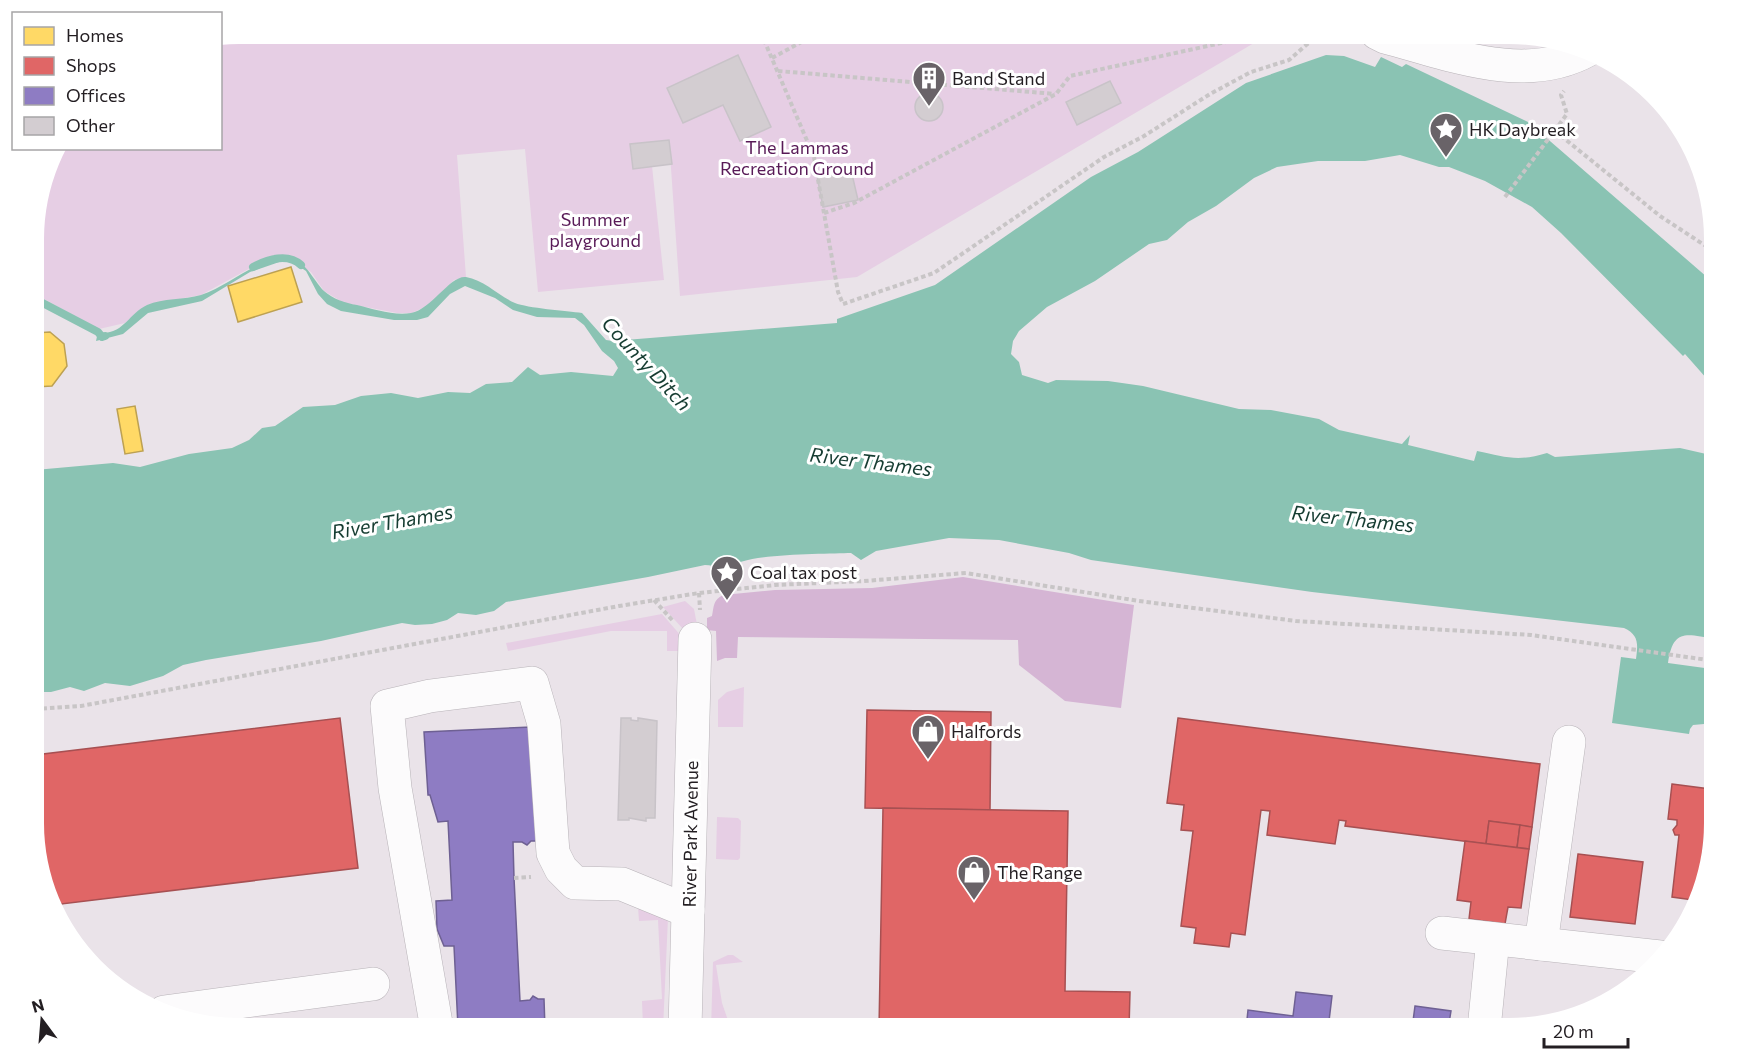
<svg xmlns="http://www.w3.org/2000/svg" width="1748" height="1062" viewBox="0 0 1748 1062" font-family="Commissioner,sans-serif">
<rect width="100%" height="100%" fill="#eae3e9"/>
<g fill="#e6cee4">
<path d="M 239,33 L 1271,33 L 857,277 L 680,296 L 669,140 L 630,145 L 633,168 L 652,166 L 664,280 L 538,292 L 525,149 L 457,155 L 466,277 L 454,280 L 431,304 L 412,313 L 397,313 L 344,303 L 324,291 L 311,272 L 286,257 L 256,265 L 201,295 L 147,305 L 125,323 L 99,329 L 40,297 L 35,291 L 35,212 L 54,149 L 220,148 L 221,37 Z"/>
<path d="M 685,601 L 694,609 L 698,630 L 684,630 L 663,607 Z"/>
<path d="M 662,614 L 682,637 L 682,651 L 667,651 L 667,631 L 611,631 L 508,651 L 506,643 Z"/>
<path d="M 744,687 L 743,727 L 718,727 L 718,700 L 727,692 Z"/>
<path d="M 717,817 L 738,818 L 741,821 L 740,858 L 738,860 L 716,859 Z"/>
<path d="M 638,907 L 668,918 L 663,1029 L 632,1029 L 631,1027 L 643,1026 L 642,1001 L 662,999 L 658,920 L 639,921 Z"/>
<path d="M 728,955 L 733,955 L 743,962 L 716,965 L 722,1003 L 731,1029 L 711,1029 L 713,962 Z"/>
</g>
<path fill="#d5b5d4" d="M 963,577 L 1134,605 L 1121,708 L 1065,701 L 1019,665 L 1018,640 L 738,637 L 737,658 L 725,658 L 717,661 L 716,631 L 707,630 L 707,618 L 712,616 C 714,606 713,600 723,595 L 775,590 L 872,588 Z"/>
<path fill="#8ac3b3" d="M 1326,55 L 1344,56 L 1375,67 L 1381,57 L 1402,67 L 1406,64 L 1528,122 L 1715,284 L 1715,388 L 1685,354 L 1683,356 L 1561,233 L 1532,207 L 1485,181 L 1449,167 L 1439,167 L 1400,155 L 1365,161 L 1318,161 L 1277,167 L 1254,178 L 1216,206 L 1188,222 L 1167,240 L 1149,244 L 1095,281 L 1047,307 L 1019,331 L 1013,341 L 1011,354 L 1019,362 L 1022,375 L 1048,383 L 1056,380 L 1108,381 L 1143,386 L 1239,409 L 1271,410 L 1319,419 L 1339,430 L 1402,444 L 1410,435 L 1408,445 L 1474,461 L 1477,451 C 1505,457 1518,462 1547,453 L 1555,457 L 1680,448 L 1715,456 L 1715,639 C 1686,634 1673,628 1668,663 L 1712,669 L 1704,724 L 1693,725 L 1690,729 L 1689,734 L 1612,723 L 1621,657 L 1636,659 C 1638,644 1639,635 1624,628 L 1312,592 L 1091,560 L 1069,553 L 999,540 L 949,538 L 876,551 L 861,560 L 851,553 C 827,554 743,553 729,568 L 729,577 L 724,579 C 719,569 716,565 705,565 L 648,577 L 506,602 L 494,611 L 476,615 L 458,613 L 447,620 L 432,624 L 415,625 L 402,623 L 321,641 L 206,660 L 183,665 L 163,676 L 130,686 L 105,683 L 84,691 L 70,687 L 51,692 L 35,692 L 35,470 L 113,463 L 140,467 L 189,454 L 232,448 L 249,440 L 262,428 L 275,426 L 303,407 L 335,405 L 361,396 L 391,393 L 418,398 L 448,392 L 470,393 L 486,384 L 512,382 L 528,367 L 540,375 L 571,372 L 613,376 L 618,368 L 614,361 L 602,351 L 584,325 L 575,318 L 537,317 L 513,310 L 495,298 L 465,286 L 450,294 L 428,317 L 417,320 L 394,320 L 341,311 L 327,304 L 318,294 L 306,271 L 288,259 L 250,272 L 202,301 L 148,313 L 123,334 L 96,341 L 98,332 C 122,337 128,314 147,305 C 163,298 184,300 201,295 C 230,285 252,262 284,257 C 303,255 313,280 324,291 C 333,299 345,303 357,305 C 373,309 394,316 411,313 C 432,309 450,275 466,277 C 484,280 499,296 515,303 C 527,308 567,311 582,313 L 606,340 L 613,341 L 837,323 L 837,319 L 935,285 L 1091,177 L 1138,152 L 1246,83 Z"/>
<g fill="#ffd966" stroke="#bda152" stroke-width="1.5">
<path d="M 291,267 L 302,302 L 238,322 L 228,286 Z"/>
<path d="M 50,332 L 64,344 L 67,366 L 52,386 L 35,387 L 35,333 Z"/>
<path d="M 135,406 L 143,451 L 125,454 L 117,409 Z"/>
</g>
<g fill="#e06666" stroke="#a75052" stroke-width="1.5">
<path d="M 867,710 L 991,712 L 990,810 L 865,808 Z"/>
<path d="M 340,718 L 358,868 L 53,905 L 35,850 L 35,755 Z"/>
<path d="M 1178,718 L 1540,764 L 1532,827 L 1489,821 L 1486,844 L 1345,826 L 1346,821 L 1339,820 L 1335,844 L 1267,835 L 1270,811 L 1261,810 L 1245,935 L 1231,933 L 1229,947 L 1194,943 L 1196,928 L 1181,926 L 1193,831 L 1181,830 L 1184,805 L 1167,803 Z"/>
<path d="M 1672,784 L 1710,789 L 1699,883 L 1693,900 L 1672,897 L 1679,835 L 1675,835 L 1673,830 L 1677,825 L 1677,820 L 1668,819 Z"/>
<path d="M 883,808 L 1068,811 L 1065,991 L 1130,992 L 1129,1029 L 879,1029 Z"/>
<path d="M 1489,821 L 1520,825 L 1517,848 L 1486,844 Z"/>
<path d="M 1520,825 L 1532,827 L 1529,849 L 1517,848 Z"/>
<path d="M 1465,841 L 1529,849 L 1521,908 L 1508,907 L 1505,924 L 1469,919 L 1471,902 L 1457,900 Z"/>
<path d="M 1578,854 L 1643,862 L 1635,924 L 1570,917 Z"/>
</g>
<g fill="#8e7cc3" stroke="#6e6093" stroke-width="1.5">
<path d="M 531,727 L 536,841 L 531,841 L 527,845 L 522,842 L 513,842 L 514,878 L 520,1001 L 530,1000 L 533,996 L 538,999 L 544,999 L 545,1029 L 463,1029 L 463,1027 L 458,1027 L 454,946 L 444,946 L 437,929 L 436,901 L 452,900 L 448,821 L 438,822 L 430,795 L 428,795 L 424,732 Z"/>
<path d="M 1296,992 L 1332,996 L 1329,1021 L 1393,1029 L 1246,1029 L 1248,1010 L 1293,1016 Z"/>
<path d="M 1415,1006 L 1451,1011 L 1448,1029 L 1412,1029 Z"/>
</g>
<g fill="none" stroke-linecap="round" stroke-linejoin="round">
<g stroke="#8ac3b3" stroke-width="8">
<path d="M 253,267 C 268,259 288,253 301,265"/>
<path d="M 35,299 L 98,332 L 102,337 L 105,336"/>
</g>
</g>
<g fill="#d3cdd1" stroke="#c8c3c8" stroke-width="1.5">
<path d="M 738,55 L 771,127 L 740,141 L 723,105 L 683,123 L 667,88 Z"/>
<path d="M 1110,81 L 1121,103 L 1077,125 L 1066,102 Z"/>
<circle cx="929" cy="107" r="14"/>
<path d="M 669,140 L 672,164 L 633,169 L 630,144 Z"/>
<path d="M 851,170 L 858,200 L 823,207 L 817,176 Z"/>
<path d="M 621,718 L 631,718 L 631,720 L 638,721 L 638,718 L 657,721 L 655,818 L 646,818 L 646,821 L 629,818 L 629,820 L 618,820 Z"/>
</g>
<g fill="none" stroke-linecap="round" stroke-linejoin="round">
<defs>
<g id="minor">
<path d="M 1377,33 L 1385,37 C 1450,54 1525,85 1588,50"/>
<path d="M 1442,933 L 1660,957"/>
<path d="M 1541,944 L 1569,742"/>
<path d="M 164,1012 L 373,984"/>
<path d="M 437,1029 L 395,788 L 387,706 L 430,696 L 532,683 L 544,724 L 553,853 L 561,869 L 575,883 L 622,884 L 688,911"/>
<path d="M 685,1029 L 695,639"/>
<path d="M 1484,1029 L 1493,939"/>
</g>
</defs>
<use href="#minor" stroke="#b8b3b8" stroke-width="34"/>
<g stroke="#c8c5c6" stroke-width="4" stroke-dasharray="4.5 3" stroke-linecap="butt">
<path d="M 761,33 L 814,157 L 838,292 L 843,304 L 934,273 L 1104,157 L 1144,136 L 1210,94 L 1251,72 L 1289,60 L 1320,33"/>
<path d="M 772,58 L 818,33"/>
<path d="M 778,71 L 1055,94"/>
<path d="M 1555,131 L 1660,216 L 1715,252"/>
<path d="M 1505,197 L 1567,114 L 1561,95 L 1564,91"/>
<path d="M 824,213 L 854,203 L 1056,94 L 1070,76 L 1267,33"/>
<path d="M 699,593 L 700,610"/>
<path d="M 654,600 L 673,621"/>
<path d="M 35,709 L 81,706 L 619,606 L 699,593 L 775,585 L 864,581 L 966,573 L 1139,601 L 1296,621 L 1531,635 L 1715,661"/>
<path d="M 514,878 L 531,877"/>
</g>
<use href="#minor" stroke="#fcfbfc" stroke-width="33"/>
</g>
<defs>
<symbol id="building-pin" viewBox="-11 -11 22 30"><path d="M0 17L-7.5 6A9.5 9.5 0 1 1 7.5 6Z" fill="#696368" stroke="#fff"/><path d="M-4-6H4V6H1V3H-1V6H-4ZM-2.5-4.3h1.7v1.8h-1.7ZM.8-4.3h1.7v1.8H.8ZM-2.5-1h1.7V.8h-1.7ZM.8-1h1.7V.8H.8Z" fill="#fff"/></symbol>
<symbol id="sight-pin" viewBox="-11 -11 22 30"><path d="M0 17L-7.5 6A9.5 9.5 0 1 1 7.5 6Z" fill="#696368" stroke="#fff"/><path d="M0-6L1.8-2.2L6-1.7L2.9 1.2L3.7 5.4L0 3.3L-3.7 5.4L-2.9 1.2L-6-1.7L-1.8-2.2Z" fill="#fff"/></symbol>
<symbol id="shop-pin" viewBox="-11 -11 22 30"><path d="M0 17L-7.5 6A9.5 9.5 0 1 1 7.5 6Z" fill="#696368" stroke="#fff"/><path d="M-5-2.5h2.3a2.7 3.5 0 0 1 5.4 0H5L5.5 6h-11ZM-1.5-2.5h3a1.5 2.3 0 0 0-3 0Z" fill="#fff"/></symbol>
</defs>
<g fill-rule="evenodd">
<use href="#building-pin" x="910" y="59" width="38" height="52"/>
<use href="#sight-pin" x="1427" y="110" width="38" height="52"/>
<use href="#sight-pin" x="708" y="553" width="38" height="52"/>
<use href="#shop-pin" x="909" y="712" width="38" height="52"/>
<use href="#shop-pin" x="955" y="853" width="38" height="52"/>
</g>
<g text-anchor="middle" dominant-baseline="central" stroke-width="6" stroke-linejoin="round" paint-order="stroke">
<g font-size="18" fill="#231e22" stroke="#fff" text-anchor="start">
<text x="952" y="78">Band Stand</text>
<text x="1469" y="129">HK Daybreak</text>
<text x="750" y="572">Coal tax post</text>
<text x="951" y="731">Halfords</text>
<text x="997" y="872">The Range</text>
</g>
<g font-size="18" fill="#581a57" stroke="#fff">
<text x="797" y="147">The Lammas<tspan x="797" dy="21">Recreation Ground</tspan></text>
<text x="595" y="219">Summer<tspan x="595" dy="21">playground</tspan></text>
</g>
<g font-size="18" fill="#231e22" stroke="#fff">
<text transform="translate(690 834) rotate(-89)">River Park Avenue</text>
</g>
<g font-size="20" font-style="italic" fill="#153c31" stroke="#fff">
<text transform="translate(647 363) rotate(47)">County Ditch</text>
<text transform="translate(871 461) rotate(7)">River Thames</text>
<text transform="translate(1353 518) rotate(6)">River Thames</text>
<text transform="translate(392 521) rotate(-10)">River Thames</text>
</g>
</g>
<path d="M0 0H1748V1062H0ZM239 44H1509A195 195 0 0 1 1704 239V823A195 195 0 0 1 1509 1018H239A195 195 0 0 1 44 823V239A195 195 0 0 1 239 44Z" fill="#fff" fill-rule="evenodd"/>
<rect x="12" y="12" width="210" height="138" fill="#ffffff" stroke="#a7a5a7" stroke-width="1.5"/>
<rect x="24" y="27" width="30" height="18" fill="#ffd966" stroke="#a7a5a7" stroke-width="1.5"/>
<text x="66" y="42" font-size="18" fill="#231e22">Homes</text>
<rect x="24" y="57" width="30" height="18" fill="#e06666" stroke="#a7a5a7" stroke-width="1.5"/>
<text x="66" y="72" font-size="18" fill="#231e22">Shops</text>
<rect x="24" y="87" width="30" height="18" fill="#8e7cc3" stroke="#a7a5a7" stroke-width="1.5"/>
<text x="66" y="102" font-size="18" fill="#231e22">Offices</text>
<rect x="24" y="117" width="30" height="18" fill="#d3cdd1" stroke="#a7a5a7" stroke-width="1.5"/>
<text x="66" y="132" font-size="18" fill="#231e22">Other</text>
<g transform="translate(42 1020) rotate(344)" stroke="#ffffff" stroke-width="4.5" paint-order="stroke">
<path d="M0-4.5L10 22L0 15L-10 22Z" fill="#231e22"/>
<text y="-9" font-size="16" font-weight="bold" text-anchor="middle" fill="#231e22">N</text>
</g>
<path d="M1544 1038v9h84v-9" fill="none" stroke="#231e22" stroke-width="3"/>
<text x="1553" y="1038" font-size="18" fill="#231e22" stroke="#ffffff" stroke-width="4.5" paint-order="stroke">20 m</text>
</svg>
